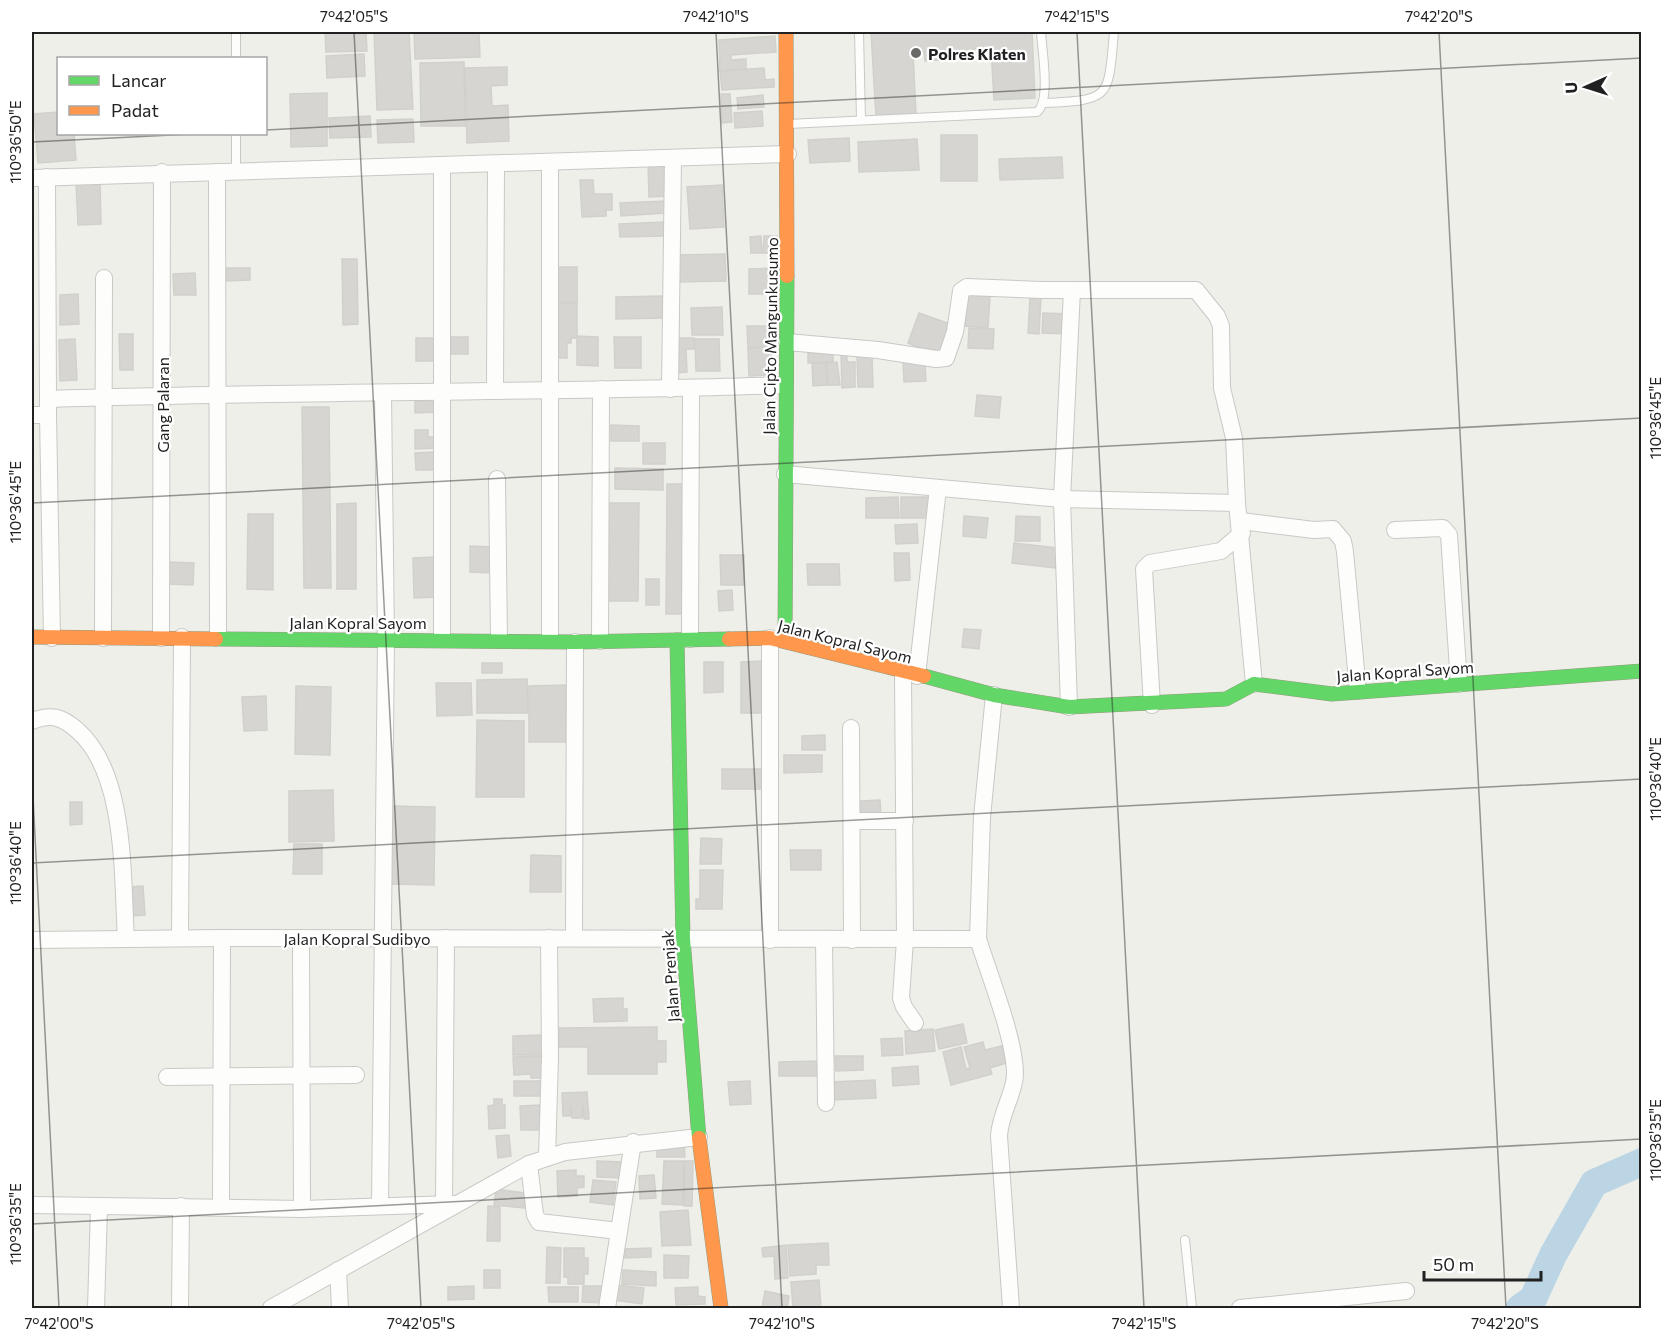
<svg xmlns="http://www.w3.org/2000/svg" width="1673" height="1340" viewBox="0 0 1673 1340" font-family="Commissioner,sans-serif">
<rect width="100%" height="100%" fill="#efefea"/>
<g fill="none" stroke-linecap="round" stroke-linejoin="round">
<path stroke="#bbd5e4" stroke-width="28" d="M 1520,1308 L 1533,1299 L 1553,1255 L 1594,1183 L 1642,1162"/>
</g>
<g fill="#d6d5d1" stroke="#d2d0cb" stroke-width="1.5">
<path d="M 325,32 L 366,32 L 367,51 L 326,52 Z"/>
<path d="M 374,32 L 409,32 L 413,109 L 377,110 Z"/>
<path d="M 414,32 L 479,32 L 480,57 L 415,59 Z"/>
<path d="M 871,32 L 1032,32 L 1035,98 L 994,100 L 991,48 L 973,49 L 974,58 L 925,61 L 924,52 L 913,53 L 916,114 L 876,117 Z"/>
<path d="M 775,36 L 776,52 L 731,55 L 731,60 L 746,59 L 746,69 L 720,71 L 719,40 Z"/>
<path d="M 364,54 L 365,76 L 327,78 L 326,56 Z"/>
<path d="M 464,62 L 465,126 L 421,126 L 420,63 Z"/>
<path d="M 507,67 L 507,85 L 491,86 L 492,106 L 508,105 L 509,141 L 467,143 L 465,68 Z"/>
<path d="M 764,68 L 765,80 L 774,79 L 774,87 L 722,90 L 720,71 Z"/>
<path d="M 327,93 L 327,146 L 291,147 L 290,94 Z"/>
<path d="M 721,94 L 730,94 L 732,122 L 722,123 Z"/>
<path d="M 763,95 L 764,107 L 738,109 L 737,98 Z"/>
<path d="M 762,111 L 763,126 L 735,128 L 734,113 Z"/>
<path d="M 58,112 L 58,134 L 74,134 L 76,160 L 38,163 L 34,114 Z"/>
<path d="M 370,116 L 371,137 L 330,138 L 329,118 Z"/>
<path d="M 413,119 L 414,142 L 378,143 L 377,120 Z"/>
<rect x="941" y="135" width="36" height="46"/>
<path d="M 849,138 L 850,161 L 810,163 L 808,140 Z"/>
<path d="M 917,139 L 919,170 L 859,172 L 858,142 Z"/>
<path d="M 1062,157 L 1063,178 L 1000,180 L 999,159 Z"/>
<path d="M 668,162 L 669,196 L 649,197 L 648,163 Z"/>
<path d="M 580,180 L 593,180 L 594,194 L 612,194 L 612,210 L 606,210 L 606,216 L 582,217 Z"/>
<path d="M 76,182 L 100,182 L 101,224 L 78,225 Z"/>
<path d="M 722,185 L 724,227 L 690,229 L 687,187 Z"/>
<path d="M 665,201 L 665,213 L 621,216 L 620,203 Z"/>
<path d="M 665,222 L 665,236 L 620,237 L 619,224 Z"/>
<path d="M 761,236 L 762,253 L 751,253 L 750,237 Z"/>
<path d="M 764,236 L 777,236 L 777,253 L 763,253 Z"/>
<path d="M 725,254 L 726,281 L 678,282 L 677,255 Z"/>
<path d="M 342,259 L 357,259 L 358,324 L 343,325 Z"/>
<rect x="558" y="267" width="19" height="36"/>
<path d="M 226,268 L 250,268 L 250,280 L 226,281 Z"/>
<path d="M 775,268 L 776,294 L 749,294 L 749,269 Z"/>
<path d="M 195,273 L 196,295 L 174,295 L 173,274 Z"/>
<path d="M 78,294 L 79,324 L 60,325 L 60,295 Z"/>
<path d="M 968,295 L 990,296 L 988,328 L 965,326 Z"/>
<path d="M 663,296 L 664,318 L 616,319 L 616,297 Z"/>
<path d="M 1030,297 L 1041,297 L 1039,334 L 1028,333 Z"/>
<path d="M 553,303 L 577,303 L 577,338 L 571,338 L 571,343 L 567,343 L 567,358 L 553,358 Z"/>
<path d="M 722,307 L 723,335 L 692,335 L 691,308 Z"/>
<path d="M 919,313 L 950,324 L 938,355 L 908,343 Z"/>
<path d="M 1043,313 L 1070,314 L 1069,334 L 1042,333 Z"/>
<path d="M 747,326 L 770,326 L 771,347 L 748,348 Z"/>
<path d="M 969,328 L 994,329 L 993,349 L 968,348 Z"/>
<path d="M 119,334 L 133,334 L 133,370 L 120,370 Z"/>
<path d="M 577,336 L 598,337 L 598,366 L 577,365 Z"/>
<rect x="451" y="337" width="17" height="17"/>
<path d="M 614,337 L 641,337 L 641,368 L 615,368 Z"/>
<path d="M 416,338 L 437,338 L 438,361 L 416,361 Z"/>
<path d="M 675,338 L 694,338 L 694,349 L 686,349 L 687,372 L 676,373 Z"/>
<path d="M 75,339 L 77,380 L 60,381 L 59,340 Z"/>
<path d="M 695,339 L 719,339 L 720,371 L 696,371 Z"/>
<path d="M 771,347 L 772,375 L 749,376 L 748,348 Z"/>
<path d="M 833,351 L 833,362 L 808,363 L 808,353 Z"/>
<path d="M 841,354 L 847,354 L 847,362 L 855,362 L 855,387 L 842,388 Z"/>
<path d="M 857,356 L 872,356 L 873,387 L 858,387 Z"/>
<path d="M 837,362 L 840,385 L 827,385 L 826,363 Z"/>
<path d="M 903,362 L 925,364 L 926,381 L 904,382 Z"/>
<path d="M 812,363 L 826,363 L 827,385 L 813,386 Z"/>
<path d="M 977,395 L 1001,397 L 999,418 L 975,416 Z"/>
<path d="M 415,401 L 437,401 L 437,412 L 415,413 Z"/>
<path d="M 302,407 L 329,407 L 331,588 L 304,588 Z"/>
<path d="M 611,425 L 639,426 L 639,441 L 611,441 Z"/>
<path d="M 415,430 L 428,430 L 428,437 L 437,437 L 437,448 L 415,449 Z"/>
<rect x="643" y="443" width="22" height="21"/>
<path d="M 435,452 L 436,470 L 416,470 L 415,453 Z"/>
<path d="M 615,468 L 663,469 L 663,490 L 615,489 Z"/>
<path d="M 667,484 L 688,484 L 686,614 L 666,614 Z"/>
<path d="M 898,497 L 899,518 L 866,518 L 866,498 Z"/>
<rect x="901" y="497" width="31" height="21"/>
<path d="M 356,503 L 356,589 L 337,589 L 337,504 Z"/>
<path d="M 607,503 L 639,503 L 638,601 L 606,601 Z"/>
<path d="M 248,514 L 273,514 L 273,590 L 247,589 Z"/>
<path d="M 964,516 L 988,518 L 986,538 L 963,536 Z"/>
<path d="M 1016,516 L 1040,517 L 1040,541 L 1015,541 Z"/>
<path d="M 917,524 L 918,543 L 896,544 L 895,525 Z"/>
<path d="M 1014,543 L 1057,548 L 1055,568 L 1012,563 Z"/>
<path d="M 470,546 L 494,547 L 494,573 L 470,572 Z"/>
<path d="M 894,553 L 909,553 L 910,580 L 895,581 Z"/>
<path d="M 720,555 L 744,555 L 744,585 L 721,585 Z"/>
<path d="M 436,557 L 436,597 L 414,598 L 413,558 Z"/>
<path d="M 169,562 L 194,563 L 193,585 L 169,584 Z"/>
<path d="M 807,564 L 839,564 L 840,585 L 808,585 Z"/>
<rect x="646" y="579" width="13" height="26"/>
<path d="M 732,590 L 733,610 L 719,611 L 718,591 Z"/>
<path d="M 964,629 L 981,630 L 979,649 L 962,647 Z"/>
<path d="M 767,661 L 767,713 L 741,713 L 741,662 Z"/>
<path d="M 704,662 L 723,662 L 723,692 L 704,693 Z"/>
<rect x="482" y="663" width="20" height="10"/>
<path d="M 527,679 L 528,713 L 477,713 L 477,680 Z"/>
<path d="M 436,683 L 471,683 L 472,715 L 437,716 Z"/>
<path d="M 566,685 L 566,742 L 529,742 L 529,686 Z"/>
<path d="M 296,686 L 331,687 L 330,755 L 295,754 Z"/>
<path d="M 266,696 L 267,730 L 244,731 L 242,697 Z"/>
<path d="M 477,720 L 524,721 L 524,797 L 476,797 Z"/>
<path d="M 825,735 L 825,750 L 802,750 L 802,736 Z"/>
<path d="M 784,755 L 822,755 L 822,772 L 784,773 Z"/>
<rect x="722" y="769" width="41" height="20"/>
<path d="M 333,790 L 334,841 L 289,842 L 289,791 Z"/>
<path d="M 880,800 L 881,817 L 861,818 L 861,801 Z"/>
<path d="M 70,802 L 82,802 L 82,824 L 70,825 Z"/>
<path d="M 391,806 L 435,807 L 434,885 L 390,884 Z"/>
<path d="M 701,838 L 722,839 L 721,864 L 700,864 Z"/>
<path d="M 294,844 L 322,844 L 322,874 L 293,874 Z"/>
<path d="M 790,850 L 821,850 L 821,870 L 791,870 Z"/>
<path d="M 531,855 L 561,856 L 561,892 L 530,892 Z"/>
<path d="M 700,870 L 723,870 L 722,909 L 696,909 L 696,899 L 700,899 Z"/>
<path d="M 143,886 L 145,915 L 129,916 L 127,887 Z"/>
<path d="M 623,998 L 623,1009 L 627,1009 L 627,1021 L 594,1022 L 593,999 Z"/>
<path d="M 963,1024 L 967,1043 L 939,1049 L 935,1030 Z"/>
<path d="M 657,1027 L 657,1041 L 666,1041 L 666,1062 L 657,1062 L 657,1074 L 588,1074 L 588,1047 L 559,1047 L 559,1028 Z"/>
<path d="M 933,1029 L 935,1051 L 906,1054 L 905,1031 Z"/>
<path d="M 542,1035 L 543,1055 L 513,1055 L 513,1036 Z"/>
<path d="M 902,1038 L 903,1055 L 882,1056 L 881,1039 Z"/>
<path d="M 983,1042 L 985,1050 L 1002,1046 L 1007,1063 L 990,1068 L 992,1074 L 951,1085 L 943,1052 L 961,1047 L 966,1069 L 970,1068 L 964,1047 Z"/>
<path d="M 543,1056 L 543,1078 L 531,1078 L 531,1074 L 514,1075 L 513,1057 Z"/>
<path d="M 835,1056 L 863,1056 L 863,1070 L 836,1071 Z"/>
<path d="M 820,1061 L 819,1076 L 779,1076 L 779,1062 Z"/>
<path d="M 918,1066 L 919,1084 L 893,1086 L 892,1068 Z"/>
<path d="M 875,1080 L 876,1098 L 832,1100 L 831,1082 Z"/>
<rect x="514" y="1081" width="30" height="15"/>
<path d="M 750,1081 L 751,1104 L 730,1105 L 728,1082 Z"/>
<path d="M 587,1092 L 589,1119 L 584,1119 L 583,1105 L 582,1118 L 572,1118 L 571,1106 L 570,1116 L 563,1116 L 562,1093 Z"/>
<path d="M 494,1099 L 502,1099 L 502,1105 L 505,1105 L 505,1128 L 489,1129 L 488,1106 L 494,1105 Z"/>
<path d="M 540,1105 L 541,1130 L 521,1130 L 520,1106 Z"/>
<path d="M 509,1135 L 511,1156 L 498,1158 L 496,1136 Z"/>
<path d="M 684,1141 L 685,1157 L 657,1157 L 657,1142 Z"/>
<path d="M 597,1161 L 624,1162 L 623,1178 L 597,1177 Z"/>
<path d="M 664,1161 L 684,1161 L 683,1205 L 662,1204 Z"/>
<path d="M 685,1161 L 693,1161 L 692,1206 L 684,1206 Z"/>
<path d="M 576,1170 L 576,1176 L 584,1176 L 584,1187 L 577,1188 L 577,1196 L 558,1197 L 557,1171 Z"/>
<path d="M 654,1175 L 656,1198 L 640,1199 L 639,1176 Z"/>
<path d="M 593,1180 L 616,1182 L 613,1205 L 590,1202 Z"/>
<path d="M 496,1189 L 525,1193 L 524,1208 L 494,1205 Z"/>
<path d="M 488,1206 L 500,1207 L 500,1241 L 487,1241 Z"/>
<path d="M 688,1210 L 691,1245 L 662,1246 L 660,1212 Z"/>
<path d="M 828,1243 L 829,1265 L 816,1265 L 816,1274 L 790,1276 L 788,1245 Z"/>
<path d="M 786,1245 L 788,1278 L 775,1279 L 774,1256 L 763,1257 L 762,1248 Z"/>
<path d="M 547,1247 L 561,1248 L 560,1283 L 546,1283 Z"/>
<path d="M 564,1248 L 584,1248 L 584,1258 L 588,1258 L 588,1274 L 584,1274 L 584,1284 L 568,1284 L 568,1277 L 564,1277 Z"/>
<path d="M 651,1248 L 651,1257 L 625,1258 L 625,1249 Z"/>
<path d="M 664,1255 L 689,1256 L 688,1278 L 664,1278 Z"/>
<rect x="484" y="1270" width="16" height="18"/>
<path d="M 623,1270 L 656,1272 L 656,1286 L 622,1284 Z"/>
<path d="M 819,1280 L 821,1308 L 793,1308 L 791,1282 Z"/>
<path d="M 616,1285 L 644,1288 L 642,1304 L 614,1300 Z"/>
<path d="M 474,1286 L 474,1299 L 448,1300 L 448,1287 Z"/>
<path d="M 583,1286 L 606,1286 L 606,1303 L 582,1302 Z"/>
<path d="M 548,1287 L 578,1287 L 578,1302 L 549,1302 Z"/>
<path d="M 698,1287 L 698,1296 L 705,1297 L 705,1304 L 676,1305 L 675,1288 Z"/>
<path d="M 765,1291 L 789,1296 L 787,1308 L 762,1308 Z"/>
</g>
<g fill="none" stroke-linecap="round" stroke-linejoin="round">
<defs>
<g id="lane">
<path d="M 859,32 L 861,120"/>
<path d="M 236,58 L 236,32"/>
<path d="M 1044,103 C 1112,100 1108,98 1114,32"/>
<path d="M 788,124 L 1037,112 C 1051,101 1042,50 1041,32"/>
<path d="M 236,171 L 236,134"/>
<path d="M 1185,1240 L 1192,1308"/>
</g>
<g id="street">
<path d="M 442,167 L 442,639"/>
<path d="M 217,172 L 218,637"/>
<path d="M 47,177 L 48,399"/>
<path d="M 32,178 L 788,154"/>
<path d="M 787,342 L 878,350 L 936,359 L 946,358 L 955,332 L 961,291 L 967,287 L 1042,290 L 1196,290 L 1217,316 L 1221,326 L 1222,388 L 1234,438 L 1237,503 L 1254,684"/>
<path d="M 670,389 L 673,159"/>
<path d="M 495,391 L 496,164"/>
<path d="M 32,415 L 48,415 L 48,399 C 294,391 540,393 785,385"/>
<path d="M 48,415 L 52,638"/>
<path d="M 785,474 L 1062,499 L 1237,503"/>
<path d="M 497,479 L 499,640"/>
<path d="M 1241,521 L 1314,530 L 1333,529 L 1343,541 L 1345,552 L 1358,691"/>
<path d="M 1395,530 L 1443,528 L 1449,535 L 1459,684"/>
<path d="M 103,638 L 104,278"/>
<path d="M 161,638 L 162,172"/>
<path d="M 770,638 L 770,940"/>
<path d="M 690,639 L 691,388"/>
<path d="M 550,640 L 550,162"/>
<path d="M 600,641 L 601,389"/>
<path d="M 903,672 L 905,940 L 901,998 L 904,1007 L 915,1023"/>
<path d="M 917,676 L 938,488"/>
<path d="M 1152,705 L 1144,569 L 1150,563 L 1221,551 L 1242,533"/>
<path d="M 1069,707 L 1062,499 L 1072,290"/>
<path d="M 32,721 C 51,714 61,716 77,730 C 127,773 122,878 126,939"/>
<path d="M 851,728 L 852,940"/>
<path d="M 852,821 L 905,821"/>
<path d="M 180,938 L 182,637"/>
<path d="M 301,938 L 302,1209"/>
<path d="M 574,938 L 575,642"/>
<path d="M 978,939 C 989,974 1015,1039 1015,1074 C 1015,1093 1000,1113 999,1136 L 1011,1308"/>
<path d="M 32,940 L 222,938 L 978,939 L 982,817 L 994,695"/>
<path d="M 824,940 L 826,1103"/>
<path d="M 167,1077 L 356,1075"/>
<path d="M 547,1157 L 550,1057 L 549,938"/>
<path d="M 529,1164 L 535,1215 L 539,1222 L 619,1231"/>
<path d="M 444,1204 L 446,938"/>
<path d="M 32,1205 L 302,1209 L 453,1204"/>
<path d="M 221,1206 L 222,938"/>
<path d="M 380,1206 L 386,639 L 383,393"/>
<path d="M 338,1270 L 340,1308"/>
<path d="M 96,1308 L 99,1207"/>
<path d="M 180,1308 L 181,1206"/>
<path d="M 271,1308 L 529,1164 L 565,1152 L 699,1137"/>
<path d="M 607,1308 L 633,1142"/>
<path d="M 1240,1308 L 1406,1291"/>
</g>
<g id="fast">
<path d="M 216,639 L 575,642 L 729,639"/>
<path d="M 677,640 L 683,939 L 699,1138"/>
<path d="M 785,640 L 787,276"/>
<path d="M 924,676 L 994,695 L 1069,707 L 1226,699 L 1254,684 L 1332,694 L 1642,671"/>
</g>
<g id="slow">
<path d="M 786,32 L 787,276"/>
<path d="M 32,637 L 216,639"/>
<path d="M 729,639 L 770,638 L 924,676"/>
<path d="M 699,1138 L 721,1308"/>
</g>
</defs>
<use href="#lane" stroke="#c8c8c6" stroke-width="10"/>
<use href="#street" stroke="#c8c8c6" stroke-width="18"/>
<use href="#fast" stroke="#959b80" stroke-width="15"/>
<use href="#slow" stroke="#959b80" stroke-width="15"/>
<use href="#lane" stroke="#fdfdfc" stroke-width="8"/>
<use href="#street" stroke="#fdfdfc" stroke-width="16"/>
<use href="#fast" stroke="#63d668" stroke-width="14"/>
<use href="#slow" stroke="#ff974d" stroke-width="14"/>
<path stroke="#cbcbcb" stroke-width="4.5" stroke-dasharray="12 12" stroke-linecap="butt" d="M 1641,32 L 1642,33"/>
</g>
<path fill="none" stroke="#212121" stroke-width="1.5" stroke-opacity="0.45" d="M 354,32 L 421,1308M 716,32 L 782,1308M 1077,32 L 1144,1308M 1439,32 L 1506,1308M 266,130 L 1642,58M 32,142 L 192,134M 32,503 L 1642,418M 32,777 L 59,1308M 32,863 L 1642,779M 32,1224 L 1642,1139"/>
<circle fill="#696967" stroke="#fff" stroke-width="2" cx="916" cy="53" r="6"/>
<g text-anchor="middle" dominant-baseline="central" stroke-width="4.5" stroke-linejoin="round" paint-order="stroke">
<g font-size="16" font-weight="bold" fill="#212121" stroke="#fff" text-anchor="start">
<text x="928" y="53">Polres Klaten</text>
</g>
<g font-size="16" fill="#212121" stroke="#fff">
<text transform="translate(770 336) rotate(-89)">Jalan Cipto Mangunkusumo</text>
<text transform="translate(162 405) rotate(-90)">Gang Palaran</text>
<text x="358" y="622">Jalan Kopral Sayom</text>
<text transform="translate(845 641) rotate(14)">Jalan Kopral Sayom</text>
<text transform="translate(1405 671) rotate(-4)">Jalan Kopral Sayom</text>
<text x="357" y="938">Jalan Kopral Sudibyo</text>
<text transform="translate(670 976) rotate(-94)">Jalan Prenjak</text>
</g>
</g>
<rect width="1673" height="1340" fill="none" stroke="#ffffff" stroke-width="66"/>
<rect x="57" y="57" width="210" height="78" fill="#ffffff" stroke="#a6a6a6" stroke-width="1.5"/>
<rect x="69" y="76" width="30" height="9" fill="#63d668" stroke="#a6a6a6" stroke-width="1.5"/>
<text x="111" y="87" font-size="18" fill="#212121">Lancar</text>
<rect x="69" y="106" width="30" height="9" fill="#ff974d" stroke="#a6a6a6" stroke-width="1.5"/>
<text x="111" y="117" font-size="18" fill="#212121">Padat</text>
<g transform="translate(1586 87) rotate(267)" stroke="#ffffff" stroke-width="4.5" paint-order="stroke">
<path d="M0-4.5L10 22L0 15L-10 22Z" fill="#212121"/>
<text y="-9" font-size="16" font-weight="bold" text-anchor="middle" fill="#212121">U</text>
</g>
<path d="M1424 1271v9h117v-9" fill="none" stroke="#212121" stroke-width="3"/>
<text x="1433" y="1271" font-size="18" fill="#212121" stroke="#ffffff" stroke-width="4.5" paint-order="stroke">50 m</text>
<rect x="33" y="33" width="1607" height="1274" fill="none" stroke="#212121" stroke-width="2"/>
<g font-size="15" text-anchor="middle" fill="#212121">
<text x="354" y="22">7°42'05"S</text>
<text x="716" y="22">7°42'10"S</text>
<text x="1077" y="22">7°42'15"S</text>
<text x="1439" y="22">7°42'20"S</text>
<text transform="translate(16 142) rotate(-90)" y="5">110°36'50"E</text>
<text transform="translate(1656 418) rotate(-90)" y="5">110°36'45"E</text>
<text transform="translate(16 502) rotate(-90)" y="5">110°36'45"E</text>
<text transform="translate(1656 779) rotate(-90)" y="5">110°36'40"E</text>
<text transform="translate(16 863) rotate(-90)" y="5">110°36'40"E</text>
<text transform="translate(1656 1140) rotate(-90)" y="5">110°36'35"E</text>
<text transform="translate(16 1224) rotate(-90)" y="5">110°36'35"E</text>
<text x="59" y="1329">7°42'00"S</text>
<text x="421" y="1329">7°42'05"S</text>
<text x="782" y="1329">7°42'10"S</text>
<text x="1144" y="1329">7°42'15"S</text>
<text x="1505" y="1329">7°42'20"S</text>
</g>
</svg>
